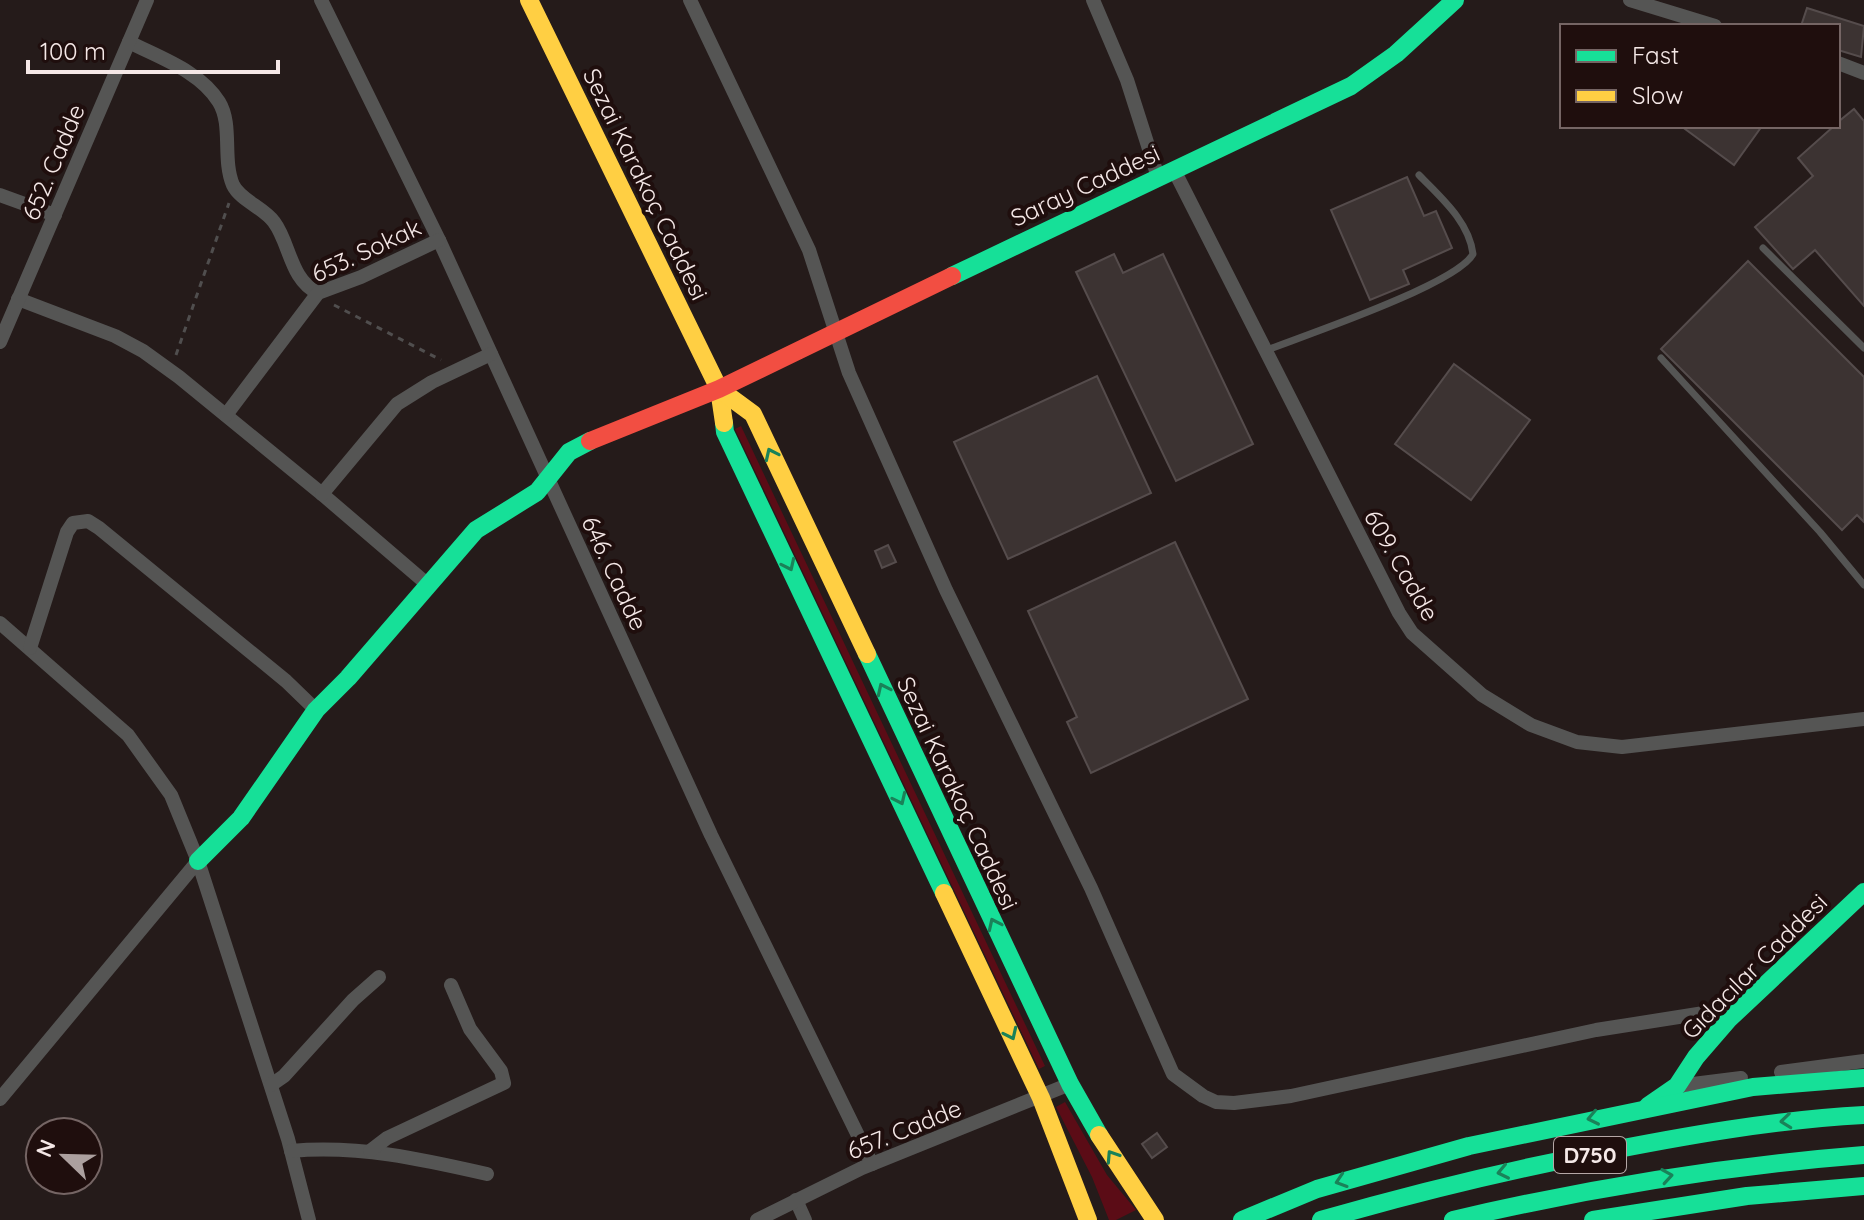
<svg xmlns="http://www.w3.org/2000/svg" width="1864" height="1220" viewBox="0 0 1864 1220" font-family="Quicksand,sans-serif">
<rect width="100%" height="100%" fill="#251b1a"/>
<g fill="#5b0c16">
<path d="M 741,426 L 1045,1066 L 1039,1069 L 735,429 Z"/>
<path d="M 1065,1102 L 1107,1175 L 1136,1210 L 1116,1220 L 1109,1220 L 1092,1177 L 1056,1107 Z"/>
</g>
<g fill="#3c3332" stroke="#554c4c" stroke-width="2">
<path d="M 1807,8 L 1864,26 L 1861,57 L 1838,50 L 1838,26 L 1801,26 Z"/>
<path d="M 1854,109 L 1864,121 L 1864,306 L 1815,250 L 1793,269 L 1755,227 L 1813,176 L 1798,158 L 1834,126 L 1838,126 L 1838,122 Z"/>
<path d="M 1681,126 L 1762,126 L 1734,165 Z"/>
<path d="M 1407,177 L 1424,216 L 1436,211 L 1452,248 L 1403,270 L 1409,284 L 1370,300 L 1331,210 Z"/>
<path d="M 1114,254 L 1123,273 L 1163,254 L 1253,444 L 1176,481 L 1076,272 Z"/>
<path d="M 1748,261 L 1864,377 L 1864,522 L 1857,515 L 1842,530 L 1661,349 Z"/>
<path d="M 1454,364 L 1530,420 L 1471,500 L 1395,444 Z"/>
<path d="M 1097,376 L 1151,493 L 1008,559 L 954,442 Z"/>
<path d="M 1175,542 L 1248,699 L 1091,773 L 1067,722 L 1077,717 L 1028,611 Z"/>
<path d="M 888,545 L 896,562 L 882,568 L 875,551 Z"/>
<path d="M 1157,1133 L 1167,1147 L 1152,1158 L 1142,1144 Z"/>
</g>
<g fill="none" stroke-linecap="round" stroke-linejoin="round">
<g stroke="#504e4e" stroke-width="3" stroke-dasharray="6 6" stroke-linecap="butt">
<path d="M 334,305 L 441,360"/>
<path d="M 176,355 L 229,203"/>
</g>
<g stroke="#555554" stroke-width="7">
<path d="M 1763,248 L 1864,348"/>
<path d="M 1267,350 C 1306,335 1457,284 1473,254 C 1469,221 1440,197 1419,175"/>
<path d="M 1661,358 L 1820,532 L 1864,585"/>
</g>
<g stroke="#555554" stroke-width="14">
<path d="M 321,0 L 439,240 L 711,835 L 872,1164"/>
<path d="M 690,0 L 809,250 L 849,373 L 946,590 L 1091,888 L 1173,1074 L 1203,1096 L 1216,1102 L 1234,1103 L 1291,1096 L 1596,1030 L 1704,1013 L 1728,1020"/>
<path d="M 1093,0 L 1127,80 L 1158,177"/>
<path d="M 1630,0 L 1715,26"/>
<path d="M 129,42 C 160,58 200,71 219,102 C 233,125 222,159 233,185 C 240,200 264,208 274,222 C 290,243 290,280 318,293"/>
<path d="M 1838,63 L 1864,73"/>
<path d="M 1174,170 L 1399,613 L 1412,633 L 1482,695 L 1531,725 L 1577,742 L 1622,747 L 1864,719"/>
<path d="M 0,195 L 55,215"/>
<path d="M 18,299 L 115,336 L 143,351 L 179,377 L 322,494 L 427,584"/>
<path d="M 0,342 L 147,0"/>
<path d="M 226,415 L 318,293 L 361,277 L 439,240"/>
<path d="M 322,494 L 397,404 L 432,382 L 491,354"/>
<path d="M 0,623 L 128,735 L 171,795 L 198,861 L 0,1099"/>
<path d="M 30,648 L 67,532 L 73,523 L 88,521 L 99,528 L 286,681 L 316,710"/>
<path d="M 198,861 L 288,1139 L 309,1220"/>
<path d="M 1781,1072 L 1864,1061"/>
<path d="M 271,1085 L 284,1076 L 353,1000 L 379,977"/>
<path d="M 1677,1086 L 1741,1078"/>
<path d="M 291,1151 C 359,1145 421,1159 487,1174"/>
<path d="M 370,1151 L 387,1138 L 504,1083 L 501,1071 L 470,1029 L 451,985"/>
<path d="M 796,1200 L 805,1220"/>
<path d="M 757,1220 L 862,1168 L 1070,1084"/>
</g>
<g stroke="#16e098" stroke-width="18">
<path d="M 952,276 L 1351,86 L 1396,54 L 1455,0"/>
<path d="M 724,423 L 725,432 L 944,893"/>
<path d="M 867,654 L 1070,1084 L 1099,1135"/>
<path d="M 198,861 L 241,818 L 316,710 L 348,678 L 476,530 L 537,492 L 569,452 L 590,441"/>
<path d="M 1648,1106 L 1677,1086 L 1696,1057 L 1728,1020 L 1864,892"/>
<path d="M 1242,1220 L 1317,1189 L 1469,1146 L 1753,1087 L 1864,1078"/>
<path d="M 1321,1220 C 1411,1194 1501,1172 1593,1154 C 1683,1136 1773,1120 1864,1115"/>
<path d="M 1453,1220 C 1589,1188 1725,1166 1864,1155"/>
<path d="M 1593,1220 L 1747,1196 L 1864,1186"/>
</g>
<g stroke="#ffcf43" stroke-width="18">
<path d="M 529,0 L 719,389 L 724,423"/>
<path d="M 719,389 L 753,414 L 867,654"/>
<path d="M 944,893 L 1041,1098 L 1088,1220"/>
<path d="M 1099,1135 L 1155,1220"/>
</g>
<path stroke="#f24e42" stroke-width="18" d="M 590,441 L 719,389 L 952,276"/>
</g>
<defs><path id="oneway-chevron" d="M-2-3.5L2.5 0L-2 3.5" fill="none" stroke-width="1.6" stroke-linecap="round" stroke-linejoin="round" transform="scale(2)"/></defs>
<g stroke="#1a8259">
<use href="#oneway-chevron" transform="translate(771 454) rotate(-115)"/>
<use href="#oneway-chevron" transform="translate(789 565) rotate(65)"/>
<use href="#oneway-chevron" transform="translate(883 689) rotate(-115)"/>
<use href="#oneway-chevron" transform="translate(900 799) rotate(65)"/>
<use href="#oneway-chevron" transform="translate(994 924) rotate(-115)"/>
<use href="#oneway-chevron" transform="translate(1011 1034) rotate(65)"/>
<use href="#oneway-chevron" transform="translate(1593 1118) rotate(168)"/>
<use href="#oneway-chevron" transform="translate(1786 1121) rotate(174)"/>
<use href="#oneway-chevron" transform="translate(1112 1156) rotate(-123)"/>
<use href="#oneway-chevron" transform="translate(1503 1172) rotate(168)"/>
<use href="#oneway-chevron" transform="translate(1667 1176) rotate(-9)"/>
<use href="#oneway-chevron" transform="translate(1341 1181) rotate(162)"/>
</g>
<g text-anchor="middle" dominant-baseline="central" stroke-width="8" stroke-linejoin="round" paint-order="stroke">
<rect fill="#1f0e0d" stroke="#b5a7a6" stroke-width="2" x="1554" y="1137" width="72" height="36" rx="6"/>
<g font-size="22" font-weight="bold" fill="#f5e8e7">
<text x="1590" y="1155">D750</text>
</g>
<g font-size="24" fill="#f5e8e7" stroke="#1f0e0d">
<text transform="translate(53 162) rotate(-67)">652. Cadde</text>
<text transform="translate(646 184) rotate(64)">Sezai Karakoç Caddesi</text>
<text transform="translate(1085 185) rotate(-25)">Saray Caddesi</text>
<text transform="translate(366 250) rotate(-25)">653. Sokak</text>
<text transform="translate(1402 565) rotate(60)">609. Cadde</text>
<text transform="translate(615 573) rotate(65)">646. Cadde</text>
<text transform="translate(958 793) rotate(65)">Sezai Karakoç Caddesi</text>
<text transform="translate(1754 966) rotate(-45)">Gıdacılar Caddesi</text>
<text transform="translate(904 1129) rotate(-22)">657. Cadde</text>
</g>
</g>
<rect x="1560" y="24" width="280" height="104" fill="#1f0e0d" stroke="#756564" stroke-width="2"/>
<rect x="1576" y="50" width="40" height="12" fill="#16e098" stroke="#756564" stroke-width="2"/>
<text x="1632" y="64" font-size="24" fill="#f5e8e7">Fast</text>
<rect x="1576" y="90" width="40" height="12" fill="#ffcf43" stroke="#756564" stroke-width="2"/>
<text x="1632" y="104" font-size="24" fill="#f5e8e7">Slow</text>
<g transform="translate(64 1156) rotate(293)"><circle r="38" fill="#1f0e0d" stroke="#756564" stroke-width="2"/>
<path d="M0-6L14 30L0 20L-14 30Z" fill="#aca09f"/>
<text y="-12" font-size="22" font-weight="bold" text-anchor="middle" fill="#f5e8e7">N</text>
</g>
<path d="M28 60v12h250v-12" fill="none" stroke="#f5e8e7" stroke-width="4"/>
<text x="40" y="60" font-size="24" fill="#f5e8e7" stroke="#1f0e0d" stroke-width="6" paint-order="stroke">100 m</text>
</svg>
